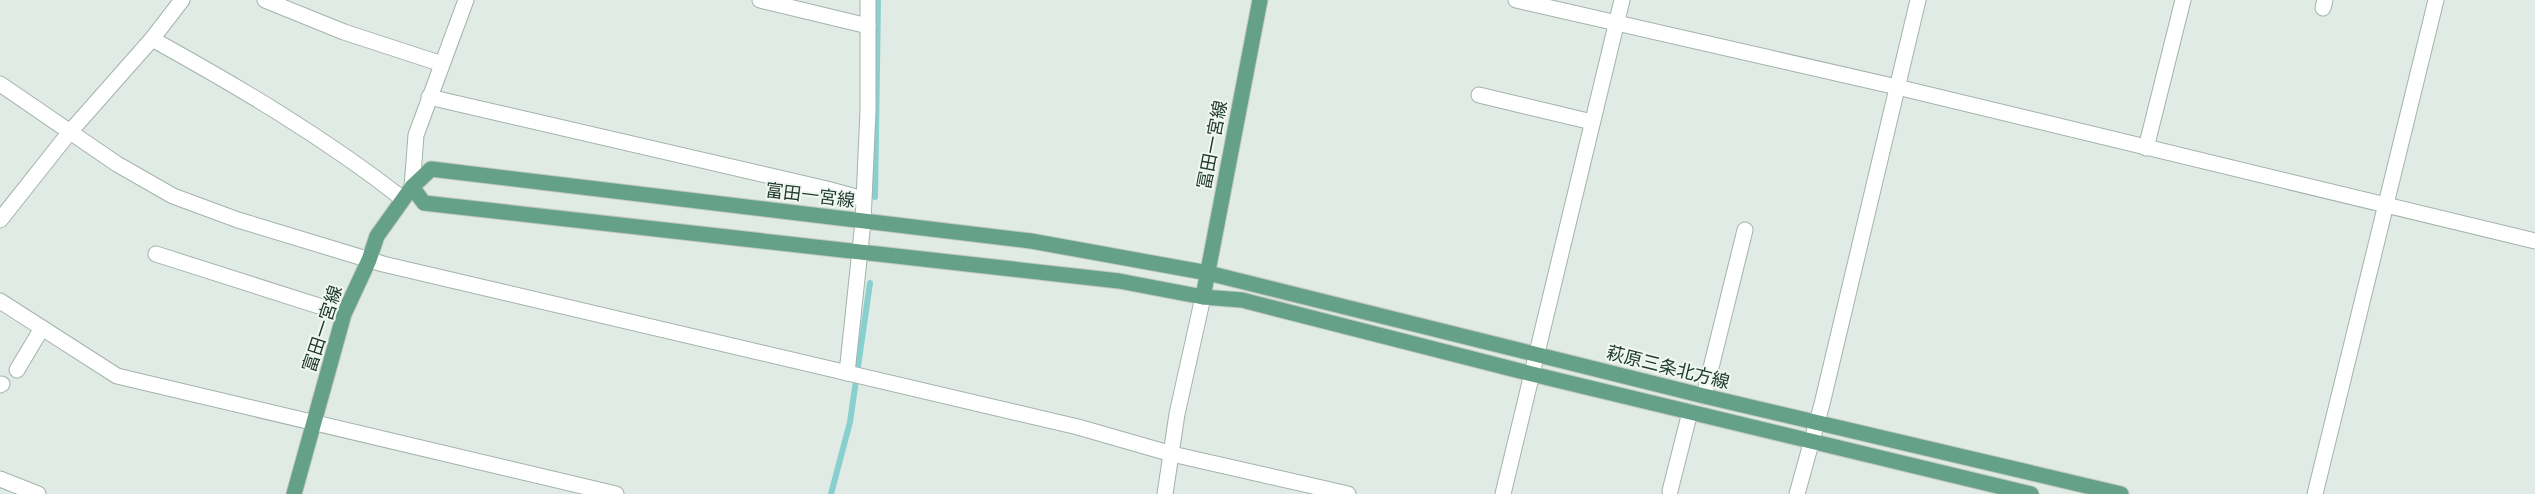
<svg xmlns="http://www.w3.org/2000/svg" width="2535" height="494" viewBox="0 0 2535 494" font-family="'Sofia Sans Condensed','Noto Sans JP',sans-serif">
<rect width="100%" height="100%" fill="#e0ebe5"/>
<g fill="none" stroke-linecap="round" stroke-linejoin="round">
<g stroke="#88cfd0" stroke-width="6">
<path d="M 875,197 L 878,0"/>
<path d="M 831,494 L 850,422 L 870,283"/>
</g>
<defs>
<g id="minor">
<path d="M 265,0 L 344,32 L 442,64"/>
<path d="M 760,0 L 868,26"/>
<path d="M 1516,0 L 1897,87 L 2535,241"/>
<path d="M 2323,8 L 2325,0"/>
<path d="M 152,39 C 239,87 325,138 403,199"/>
<path d="M 0,84 L 117,164 L 173,196 L 238,220 L 383,264 L 1078,427 L 1172,454 L 1348,494"/>
<path d="M 1479,95 L 1592,122"/>
<path d="M 429,97 L 827,189 L 863,199"/>
<path d="M 2146,148 L 2183,0"/>
<path d="M 412,187 L 416,135 L 466,0"/>
<path d="M 0,220 L 69,133 L 152,39 L 182,0"/>
<path d="M 156,254 L 344,314"/>
<path d="M 0,301 L 117,376 L 616,494"/>
<path d="M 17,370 L 42,328"/>
<path d="M 847,373 L 863,222 L 868,111 L 868,0"/>
<path d="M 0,385 L 2,384"/>
<path d="M 1704,396 L 1745,230"/>
<path d="M 0,479 L 38,494"/>
<path d="M 1670,491 L 1690,412"/>
<path d="M 1165,494 L 1177,414 L 1203,297"/>
<path d="M 1503,494 L 1622,0"/>
<path d="M 1797,494 L 1822,404 L 1918,0"/>
<path d="M 2315,494 L 2436,0"/>
</g>
<g id="major">
<path d="M 412,187 L 424,203 L 1119,281 L 1203,297 L 1242,300 L 1532,374 L 2031,494"/>
<path d="M 1203,297 L 1260,0"/>
<path d="M 294,494 L 344,314 L 369,260 L 377,236 L 412,187 L 431,169 L 1031,241 L 1208,273 L 1704,396 L 2121,494"/>
</g>
</defs>
<use href="#minor" stroke="#a3b3ab" stroke-width="17"/>
<use href="#major" stroke="#c1c8c5" stroke-width="17"/>
<use href="#minor" stroke="#fff" stroke-width="15"/>
<use href="#major" stroke="#65a089" stroke-width="15"/>
</g>
<g text-anchor="middle" dominant-baseline="central" stroke-width="4" stroke-linejoin="round" paint-order="stroke">
<g font-size="18" fill="#213b30" stroke="#f1f8f3">
<text transform="translate(1213 145) rotate(-79)">冨田一宮線</text>
<text transform="translate(810 196) rotate(7)">富田一宮線</text>
<text transform="translate(323 329) rotate(-72)">富田一宮線</text>
<text transform="translate(1668 368) rotate(14)">萩原三条北方線</text>
</g>
</g>
</svg>
